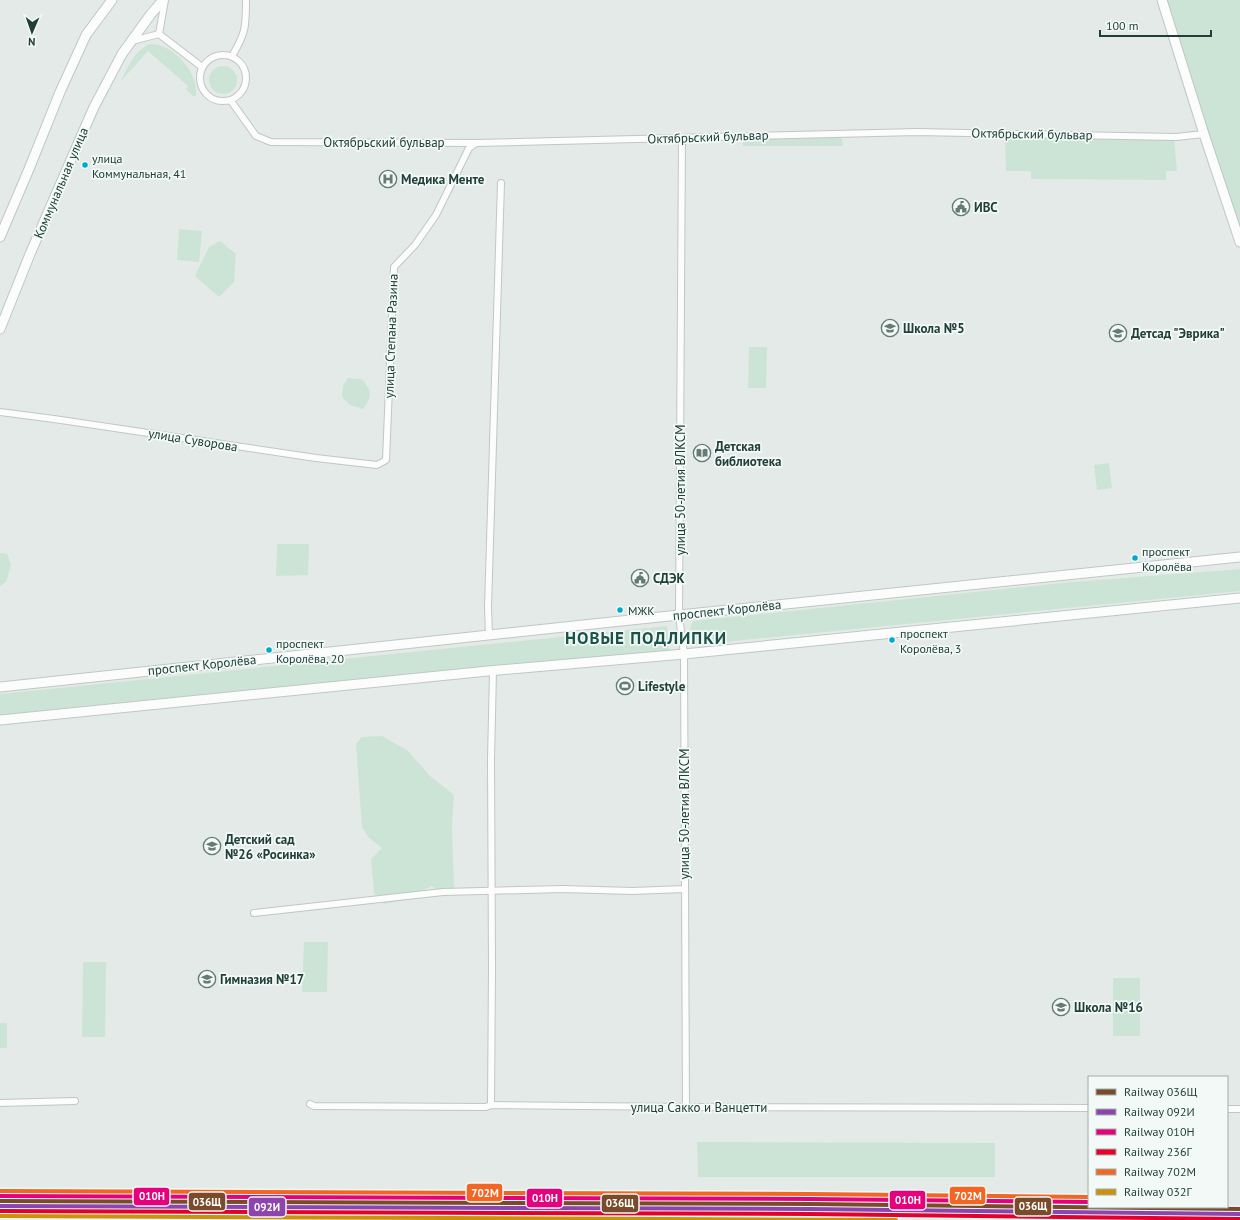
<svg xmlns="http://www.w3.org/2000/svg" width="1240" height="1220" viewBox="0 0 1240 1220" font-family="'PT Sans',sans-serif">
<rect width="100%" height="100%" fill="#e4eae7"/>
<g fill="#cce4d5">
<path d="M 1166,0 L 1240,0 L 1240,227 L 1197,101 Z"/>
<path d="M 150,44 C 173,43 199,73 196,96 L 193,96 L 186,89 L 188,86 L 148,51 L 121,81 C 128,67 134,51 150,44 Z"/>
<circle cx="223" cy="80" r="14"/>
<path d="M 841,136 L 843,146 L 743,146 L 743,138 Z"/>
<path d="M 1005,137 L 1174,139 L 1177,171 L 1166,171 L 1166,180 L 1031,179 L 1031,171 L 1006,171 Z"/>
<path d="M 179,229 L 202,231 L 199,262 L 177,260 Z"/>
<path d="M 220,241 L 236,254 L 234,282 L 219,297 L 195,276 L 209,247 Z"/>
<path d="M 749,347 L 767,347 L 766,388 L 748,388 Z"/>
<path d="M 348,378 L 362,379 C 372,391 372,397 363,409 L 350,405 L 342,397 L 343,386 Z"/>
<path d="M 1109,463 L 1112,488 L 1097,490 L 1094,465 Z"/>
<path d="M 277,544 L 309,544 L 308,575 L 276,576 Z"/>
<path d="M 0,553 L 7,554 L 11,565 L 6,582 L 0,586 Z"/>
<path d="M 1240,569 L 1240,591 L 693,645 C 688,638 689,629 693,621 L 1072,582 Z"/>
<path d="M 667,626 L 669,650 L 0,717 L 0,694 Z"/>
<path d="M 382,736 L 407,750 L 430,776 L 454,795 L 452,827 L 454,888 L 450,893 L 441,894 L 432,886 L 398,901 L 384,904 L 374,893 L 371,859 L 382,848 L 369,838 L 362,827 L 356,744 L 362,737 Z"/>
<path d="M 304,942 L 328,942 L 327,992 L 302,992 Z"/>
<path d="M 83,962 L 106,962 L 105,1037 L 82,1037 Z"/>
<rect x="1113" y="978" width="27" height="58"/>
<rect x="0" y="1023" width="7" height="25"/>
<path d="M 697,1142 L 995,1143 L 995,1177 L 698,1177 Z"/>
</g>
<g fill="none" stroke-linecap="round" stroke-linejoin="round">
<defs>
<g id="street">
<path d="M 159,34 L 165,0"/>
<path d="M 132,41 L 159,34 L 202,67"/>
<circle cx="223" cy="78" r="23"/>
<path d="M 232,56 C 246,33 246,26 246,0"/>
<path d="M 231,101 L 256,136 L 271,142 L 476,143 L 917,132 L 1176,137 L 1204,134"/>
<path d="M 682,138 L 679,616 L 684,654 L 686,1107"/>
<path d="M 0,412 L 54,419 L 316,458 L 377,465 L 386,460 L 394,267 L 415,245 L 436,215 L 469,148 L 476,143"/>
<path d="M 489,636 L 488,607 L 501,183"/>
<path d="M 254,913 L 443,892 L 563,889 L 632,891 L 685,889"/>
<path d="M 0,1103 L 75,1101"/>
<path d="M 310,1104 L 314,1106 L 486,1107 L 491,1105 L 686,1107 L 1089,1108"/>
<path d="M 491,1105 L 492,968 L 491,759 L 493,671"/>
<path d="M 1227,1109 L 1240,1109"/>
</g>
<g id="secondary">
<path d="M 1162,0 L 1204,134 L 1240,242"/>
<path d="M 0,237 L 29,169 L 60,92 L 86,35 L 112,0"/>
<path d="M 0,329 L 30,254 L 94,107 L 122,54 L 151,14 L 163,0"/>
<path d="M 0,687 L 621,621 L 1240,557"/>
<path d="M 0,720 L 488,671 L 684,654 L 1240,598"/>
</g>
</defs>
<use href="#street" stroke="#c1c7c4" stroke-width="8"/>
<use href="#secondary" stroke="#bfc8c5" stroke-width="11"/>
<use href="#street" stroke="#fbfcfb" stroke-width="6"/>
<use href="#secondary" stroke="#fbfcfb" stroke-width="9"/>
<defs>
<path id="rail-1" d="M 0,1201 L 810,1204 L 1240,1209"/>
<path id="rail-2" d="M 0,1206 L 810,1209 L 1240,1214"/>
<path id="rail-3" d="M 0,1196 L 810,1199 L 1089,1202"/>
<path id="rail-4" d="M 0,1211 L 810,1214 L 1240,1219"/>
<path id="rail-5" d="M 0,1191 L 810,1194 L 1089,1197"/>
<path id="rail-6" d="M 0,1216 L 896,1220"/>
</defs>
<use href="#rail-1" stroke="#f2f9f6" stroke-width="7"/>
<use href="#rail-2" stroke="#f2f9f6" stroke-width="7"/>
<use href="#rail-3" stroke="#f2f9f6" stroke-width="7"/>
<use href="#rail-4" stroke="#f2f9f6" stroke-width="7"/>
<use href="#rail-5" stroke="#f2f9f6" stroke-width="7"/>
<use href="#rail-6" stroke="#f2f9f6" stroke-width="7"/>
<use href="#rail-1" stroke="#7a4b2a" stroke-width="4"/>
<use href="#rail-2" stroke="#8e44ad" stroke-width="4"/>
<use href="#rail-3" stroke="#e5007d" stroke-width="4"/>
<use href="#rail-4" stroke="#e4002b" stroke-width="4"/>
<use href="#rail-5" stroke="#f26522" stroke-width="4"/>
<use href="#rail-6" stroke="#cc910b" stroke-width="4"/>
</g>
<defs>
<symbol id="hospital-ring" viewBox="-11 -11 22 22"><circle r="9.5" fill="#f2f9f6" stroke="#657b76" stroke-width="1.5"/><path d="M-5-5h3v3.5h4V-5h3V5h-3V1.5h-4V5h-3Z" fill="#657b76"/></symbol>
<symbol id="civic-ring" viewBox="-11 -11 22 22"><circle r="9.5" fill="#f2f9f6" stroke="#657b76" stroke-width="1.5"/><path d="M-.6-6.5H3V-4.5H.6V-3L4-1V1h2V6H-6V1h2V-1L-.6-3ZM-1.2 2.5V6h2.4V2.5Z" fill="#657b76"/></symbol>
<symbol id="school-ring" viewBox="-11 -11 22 22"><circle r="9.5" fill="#f2f9f6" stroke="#657b76" stroke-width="1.5"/><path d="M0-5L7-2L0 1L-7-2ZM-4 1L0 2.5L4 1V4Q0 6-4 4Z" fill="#657b76"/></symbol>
<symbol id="library-ring" viewBox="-11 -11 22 22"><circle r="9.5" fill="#f2f9f6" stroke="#657b76" stroke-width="1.5"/><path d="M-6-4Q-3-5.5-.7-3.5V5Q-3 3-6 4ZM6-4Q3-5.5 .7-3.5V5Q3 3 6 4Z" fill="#657b76"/></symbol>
<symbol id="stadium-ring" viewBox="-11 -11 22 22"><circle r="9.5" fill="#f2f9f6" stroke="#657b76" stroke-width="1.5"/><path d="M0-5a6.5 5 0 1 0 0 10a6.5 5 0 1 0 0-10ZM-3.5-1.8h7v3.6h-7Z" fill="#657b76"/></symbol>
</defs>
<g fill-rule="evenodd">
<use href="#hospital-ring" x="378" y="169" width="20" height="20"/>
<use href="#civic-ring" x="951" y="197" width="20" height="20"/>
<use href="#school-ring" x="880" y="318" width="20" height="20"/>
<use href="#school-ring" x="1108" y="323" width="20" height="20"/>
<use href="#library-ring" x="692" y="443" width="20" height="20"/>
<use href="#civic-ring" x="630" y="568" width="20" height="20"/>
<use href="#stadium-ring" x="615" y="676" width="20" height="20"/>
<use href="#school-ring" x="202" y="836" width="20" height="20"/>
<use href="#school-ring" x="197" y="969" width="20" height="20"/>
<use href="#school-ring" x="1051" y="997" width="20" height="20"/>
</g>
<g fill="#00a9ce" stroke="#f2f9f6" stroke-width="1.5">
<circle cx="85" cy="165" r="3.5"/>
<circle cx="1135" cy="558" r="3.5"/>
<circle cx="620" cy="610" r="3.5"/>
<circle cx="892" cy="640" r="3.5"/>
<circle cx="269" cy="650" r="3.5"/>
</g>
<g text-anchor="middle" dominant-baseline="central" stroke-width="3.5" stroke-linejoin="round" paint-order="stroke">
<g font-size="12" fill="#203f39" stroke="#f2f9f6" text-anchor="start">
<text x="92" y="158">улица<tspan x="92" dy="15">Коммунальная, 41</tspan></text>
<text x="1142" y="551">проспект<tspan x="1142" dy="15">Королёва</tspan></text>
<text x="628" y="610">МЖК</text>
<text x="900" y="633">проспект<tspan x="900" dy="15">Королёва, 3</tspan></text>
<text x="276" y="643">проспект<tspan x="276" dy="15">Королёва, 20</tspan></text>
</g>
<g font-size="13" fill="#203f39" stroke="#f2f9f6">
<text transform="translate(1032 134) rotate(1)">Октябрьский бульвар</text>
<text transform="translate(708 137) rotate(-2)">Октябрьский бульвар</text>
<text x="384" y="142">Октябрьский бульвар</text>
<text transform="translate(61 183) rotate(-67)">Коммунальная улица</text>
<text transform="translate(391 336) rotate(-88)">улица Степана Разина</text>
<text transform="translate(193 440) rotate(9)">улица Суворова</text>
<text transform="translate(680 490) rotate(-90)">улица 50-летия ВЛКСМ</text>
<text transform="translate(727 610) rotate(-6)">проспект Королёва</text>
<text transform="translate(202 665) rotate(-6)">проспект Королёва</text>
<text transform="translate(684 814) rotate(-90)">улица 50-летия ВЛКСМ</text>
<text x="699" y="1107">улица Сакко и Ванцетти</text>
</g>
<g font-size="13" font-weight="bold" fill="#203f39" stroke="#f2f9f6" text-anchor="start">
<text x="401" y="179">Медика Менте</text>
<text x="974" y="207">ИВС</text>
<text x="903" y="328">Школа №5</text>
<text x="1131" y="333">Детсад "Эврика"</text>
<text x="715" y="446">Детская<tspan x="715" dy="15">библиотека</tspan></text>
<text x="653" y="578">СДЭК</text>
<text x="638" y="686">Lifestyle</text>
<text x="225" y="839">Детский сад<tspan x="225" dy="15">№26 «Росинка»</tspan></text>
<text x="220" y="979">Гимназия №17</text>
<text x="1074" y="1007">Школа №16</text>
</g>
<g font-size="17" font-weight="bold" letter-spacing="1" fill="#1b5349" stroke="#f2f9f6">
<text x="646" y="638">НОВЫЕ ПОДЛИПКИ</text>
</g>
</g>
<g stroke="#f2f9f6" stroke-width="1.5">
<rect x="466" y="1183" width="37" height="19" rx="4" fill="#f26522"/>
<rect x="949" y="1186" width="37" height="19" rx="4" fill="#f26522"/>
<rect x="133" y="1187" width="37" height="19" rx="4" fill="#e5007d"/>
<rect x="526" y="1188" width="37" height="20" rx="4" fill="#e5007d"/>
<rect x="889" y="1190" width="37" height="20" rx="4" fill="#e5007d"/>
<rect x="188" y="1192" width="38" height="19" rx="4" fill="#7a4b2a"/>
<rect x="601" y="1194" width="38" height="19" rx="4" fill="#7a4b2a"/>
<rect x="1014" y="1197" width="38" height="19" rx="4" fill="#7a4b2a"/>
<rect x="248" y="1197" width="38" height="20" rx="4" fill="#8e44ad"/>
</g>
<g font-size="11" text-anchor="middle" font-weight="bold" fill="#fff">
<text x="485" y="1197">702М</text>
<text x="968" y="1200">702М</text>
<text x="152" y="1200">010Н</text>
<text x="545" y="1202">010Н</text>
<text x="908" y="1204">010Н</text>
<text x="207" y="1206">036Щ</text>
<text x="620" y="1207">036Щ</text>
<text x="1033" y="1210">036Щ</text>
<text x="267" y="1211">092И</text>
</g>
<rect x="1088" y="1076" width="140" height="132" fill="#f2f9f6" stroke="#9eafaa"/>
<rect x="1096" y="1089" width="20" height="6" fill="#7a4b2a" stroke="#9eafaa"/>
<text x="1124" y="1096" font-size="12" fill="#203f39">Railway 036Щ</text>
<rect x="1096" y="1109" width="20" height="6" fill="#8e44ad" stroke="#9eafaa"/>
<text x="1124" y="1116" font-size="12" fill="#203f39">Railway 092И</text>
<rect x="1096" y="1129" width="20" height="6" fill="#e5007d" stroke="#9eafaa"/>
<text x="1124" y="1136" font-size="12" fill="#203f39">Railway 010Н</text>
<rect x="1096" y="1149" width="20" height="6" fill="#e4002b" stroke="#9eafaa"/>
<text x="1124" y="1156" font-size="12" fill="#203f39">Railway 236Г</text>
<rect x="1096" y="1169" width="20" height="6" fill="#f26522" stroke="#9eafaa"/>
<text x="1124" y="1176" font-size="12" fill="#203f39">Railway 702М</text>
<rect x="1096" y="1189" width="20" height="6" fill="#cc910b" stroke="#9eafaa"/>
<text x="1124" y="1196" font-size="12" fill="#203f39">Railway 032Г</text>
<g transform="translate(32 32) rotate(182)" stroke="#f2f9f6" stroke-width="3" paint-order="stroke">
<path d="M0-3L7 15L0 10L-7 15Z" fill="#203f39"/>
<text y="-6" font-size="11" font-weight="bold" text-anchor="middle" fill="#203f39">N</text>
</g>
<path d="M1100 30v6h111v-6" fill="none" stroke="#203f39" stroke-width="2"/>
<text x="1106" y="30" font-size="12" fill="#203f39" stroke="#f2f9f6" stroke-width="3" paint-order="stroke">100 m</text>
</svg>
